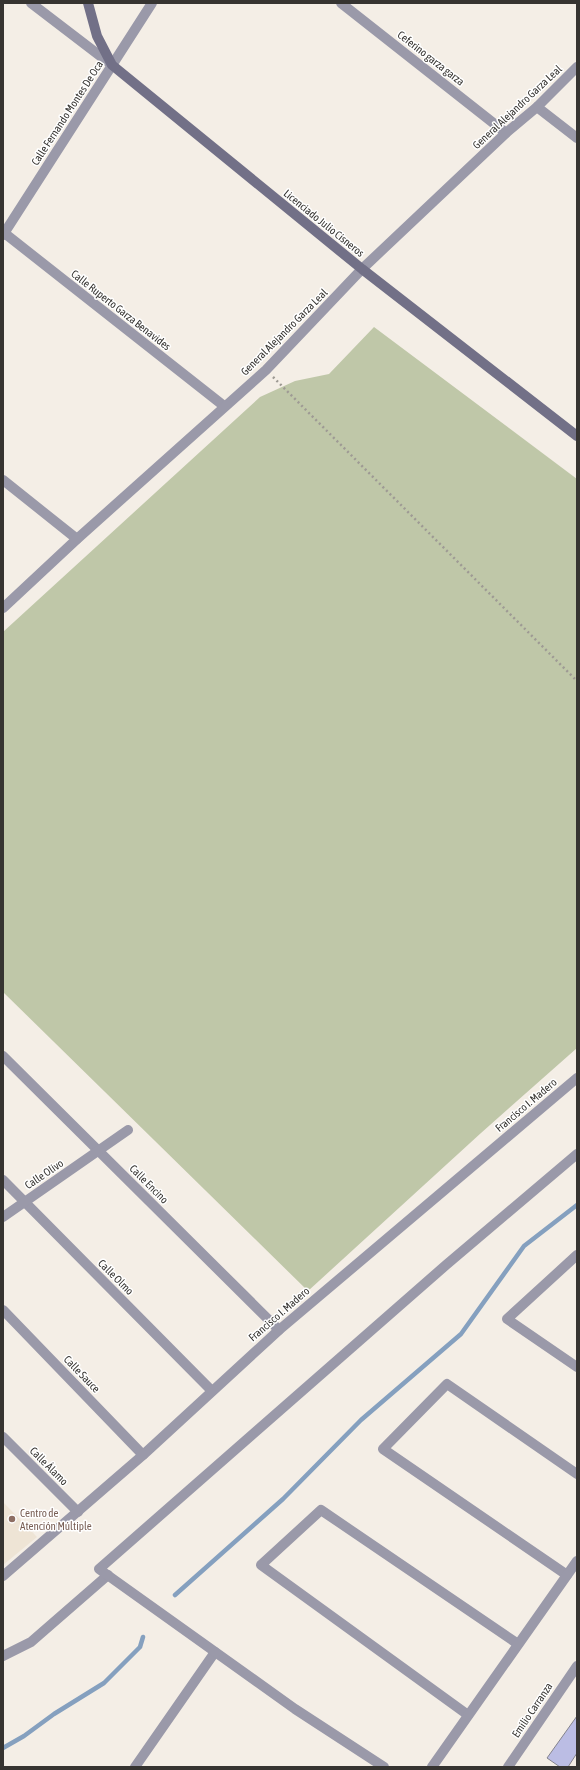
<svg xmlns="http://www.w3.org/2000/svg" width="580" height="1770" viewBox="0 0 580 1770" font-family="'Asap Condensed',sans-serif">
<rect width="100%" height="100%" fill="#f4eee6"/>
<path fill="#eee4d5" d="M 3,1502 L 37,1537 L 3,1565 Z"/>
<path fill="#bfc7a8" d="M 374,327 L 577,479 L 577,1048 L 481,1133 L 308,1291 L 3,992 L 3,632 L 260,397 L 295,381 L 329,374 Z"/>
<g fill="none" stroke-linecap="round" stroke-linejoin="round">
<g stroke="#85a0bf" stroke-width="4.5">
<path d="M 175,1595 L 283,1499 L 361,1420 L 461,1334 L 524,1246 L 577,1205"/>
<path d="M 3,1748 L 24,1736 L 54,1714 L 104,1683 L 140,1647 L 143,1637"/>
</g>
</g>
<path fill="#bbbde4" stroke="#84848d" d="M 577,1716 L 577,1753 L 568,1767 L 560,1767 L 547,1758 Z"/>
<g fill="none" stroke-linecap="round" stroke-linejoin="round">
<path stroke="#9e9a94" stroke-width="2.5" stroke-dasharray="2 3" stroke-linecap="butt" d="M 273,377 L 577,681"/>
<g stroke="#9a99a9" stroke-width="10">
<path d="M 31,3 L 112,65"/>
<path d="M 341,3 L 506,133"/>
<path d="M 537,107 L 577,138"/>
<path d="M 3,232 L 224,406"/>
<path d="M 3,235 L 152,3"/>
<path d="M 3,480 L 77,539"/>
<path d="M 3,608 L 77,539 L 266,370 L 362,269 L 506,133 L 537,107 L 577,67"/>
<path d="M 3,1056 L 279,1330"/>
<path d="M 3,1180 L 212,1391"/>
<path d="M 3,1217 L 128,1130"/>
<path d="M 577,1255 L 507,1319 L 577,1367"/>
<path d="M 3,1310 L 143,1455"/>
<path d="M 3,1437 L 78,1512"/>
<path d="M 567,1575 L 383,1449 L 447,1384 L 577,1474"/>
<path d="M 3,1576 L 143,1455 L 279,1330 L 577,1078"/>
<path d="M 3,1656 L 31,1642 L 108,1575"/>
<path d="M 468,1715 L 261,1565 L 321,1510 L 518,1644"/>
<path d="M 135,1767 L 215,1652"/>
<path d="M 384,1767 L 295,1709 L 99,1569 L 446,1265 L 577,1154"/>
<path d="M 432,1767 L 577,1561"/>
<path d="M 508,1767 L 577,1666"/>
</g>
<path stroke="#727087" stroke-width="10" d="M 88,3 L 97,36 L 112,65 L 362,269 L 577,436"/>
</g>
<circle fill="#8d6e63" stroke="#fff" stroke-width="1.5" cx="12" cy="1519" r="4"/>
<g text-anchor="middle" dominant-baseline="central" stroke-width="3" stroke-linejoin="round" paint-order="stroke">
<g font-size="11" fill="#363431" stroke="#fff">
<text transform="translate(431 58) rotate(38)">Ceferino garza garza</text>
<text transform="translate(517 107) rotate(-43)">General Alejandro Garza Leal</text>
<text transform="translate(67 113) rotate(-57)">Calle Fernando Montes De Oca</text>
<text transform="translate(324 223) rotate(39)">Licenciado Julio Cisneros</text>
<text transform="translate(121 310) rotate(38)">Calle Ruperto Garza Benavides</text>
<text transform="translate(284 332) rotate(-45)">General Alejandro Garza Leal</text>
<text transform="translate(526 1105) rotate(-40)">Francisco I. Madero</text>
<text transform="translate(44 1174) rotate(-34)">Calle Olivo</text>
<text transform="translate(149 1184) rotate(45)">Calle Encino</text>
<text transform="translate(116 1277) rotate(45)">Calle Olmo</text>
<text transform="translate(279 1314) rotate(-41)">Francisco I. Madero</text>
<text transform="translate(82 1374) rotate(46)">Calle Sauce</text>
<text transform="translate(49 1466) rotate(45)">Calle Álamo</text>
<text transform="translate(532 1710) rotate(-56)">Emilio Carranza</text>
</g>
<g font-size="11" fill="#785e54" stroke="#fff" text-anchor="start">
<text x="20" y="1513">Centro de<tspan x="20" dy="13">Atención Múltiple</tspan></text>
</g>
</g>
<rect width="580" height="1770" fill="none" stroke="#363431" stroke-width="8"/>
</svg>
